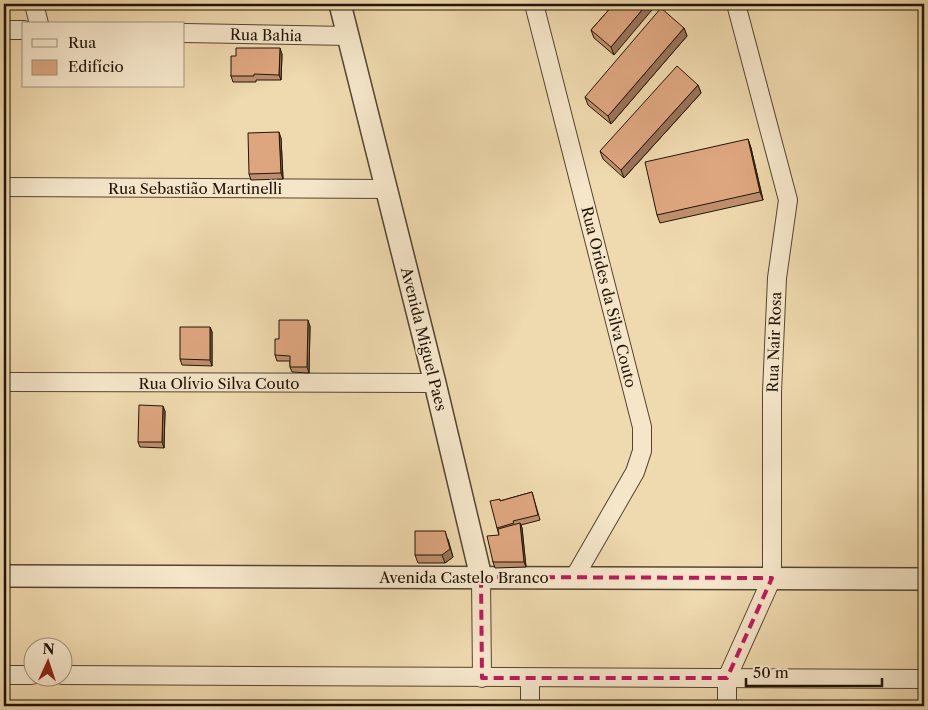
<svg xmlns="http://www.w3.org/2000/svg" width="928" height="710" viewBox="0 0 928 710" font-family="'Libre Caslon Text',serif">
<rect width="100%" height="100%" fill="#efd9ae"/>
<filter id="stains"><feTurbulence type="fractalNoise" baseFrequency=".004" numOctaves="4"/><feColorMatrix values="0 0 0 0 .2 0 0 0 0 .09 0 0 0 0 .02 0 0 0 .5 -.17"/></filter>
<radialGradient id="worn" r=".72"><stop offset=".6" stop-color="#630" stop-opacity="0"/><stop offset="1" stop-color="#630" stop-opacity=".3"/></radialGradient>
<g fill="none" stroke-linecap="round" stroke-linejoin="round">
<defs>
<g id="minor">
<path d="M 34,4 L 39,24"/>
<path d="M 534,4 L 642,427 L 642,451 L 635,472 L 574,578"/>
<path d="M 4,30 L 24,30"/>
<path d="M 184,33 L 348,36"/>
<path d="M 4,187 L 387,189"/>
<path d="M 4,382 L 435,383"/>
<path d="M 481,577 L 482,678"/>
<path d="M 4,675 L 32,675"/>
<path d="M 62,675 L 924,679"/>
<path d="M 530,706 L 530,678"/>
<path d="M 727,706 L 727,678 L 772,578 L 772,392 L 777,278 L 788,200 L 736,4"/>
</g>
<g id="tertiary">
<path d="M 340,4 L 435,383 L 481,577"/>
<path d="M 4,576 L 924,579"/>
</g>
</defs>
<use href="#minor" stroke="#544532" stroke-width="20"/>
<use href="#tertiary" stroke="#544532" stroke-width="24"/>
<use href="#minor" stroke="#f5e6ca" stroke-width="18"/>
<use href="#tertiary" stroke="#f5e6ca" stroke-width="21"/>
</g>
<g fill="#bf8f6d" stroke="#211408">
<path d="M 614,4 L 614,55 L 594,38 L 591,30 Z"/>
<path d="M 684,28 L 687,36 L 611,124 L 588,105 L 585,97 Z"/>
<path d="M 282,54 L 281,80 L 256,80 L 256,82 L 233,82 L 231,76 L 236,56 Z"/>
<path d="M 698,85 L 701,93 L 624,178 L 603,159 L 600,151 Z"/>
<path d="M 281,138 L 283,179 L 251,180 L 249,174 Z"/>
<path d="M 748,139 L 751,148 L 763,200 L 660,223 L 657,215 Z"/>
<path d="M 310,326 L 309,373 L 292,372 L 290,367 L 290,361 L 277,361 L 275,355 L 279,339 Z"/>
<path d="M 210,327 L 212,332 L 212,366 L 182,365 L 180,359 Z"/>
<path d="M 165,411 L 164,448 L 140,447 L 138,442 Z"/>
<path d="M 532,492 L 540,520 L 521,525 L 522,528 L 526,567 L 495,568 L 493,562 L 499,535 L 497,528 L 500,501 Z"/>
<path d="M 448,539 L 453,557 L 445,563 L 418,563 L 415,555 Z"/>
</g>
<g fill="#9b7459" stroke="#211408">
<path d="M 647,4 L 657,4 L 614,55 L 611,47 Z"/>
<path d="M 684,28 L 687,36 L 611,124 L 608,116 Z"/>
<path d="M 280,48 L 282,54 L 281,80 L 279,75 Z"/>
<path d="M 698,85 L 701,93 L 624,178 L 621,170 Z"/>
<path d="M 279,132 L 281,138 L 283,179 L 281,173 Z"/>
<path d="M 748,139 L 751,148 L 763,200 L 760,192 Z"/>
<path d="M 308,320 L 310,326 L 309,373 L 307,367 Z"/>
<path d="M 210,327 L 212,332 L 212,366 L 210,360 Z"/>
<path d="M 163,406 L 165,411 L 164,448 L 162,442 Z"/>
<path d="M 520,523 L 522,528 L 526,567 L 524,562 Z"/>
<path d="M 445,531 L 453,557 L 445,563 L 442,555 Z"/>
</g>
<g fill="#dea67f" stroke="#211408">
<path d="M 614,4 L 647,4 L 611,47 L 591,30 Z"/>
<path d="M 661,8 L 684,28 L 608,116 L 585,97 Z"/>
<path d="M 236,48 L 280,48 L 279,75 L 254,74 L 254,76 L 231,76 L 231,56 L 236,56 Z"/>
<path d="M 677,66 L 698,85 L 621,170 L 600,151 Z"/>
<path d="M 279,132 L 281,173 L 249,174 L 248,133 Z"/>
<path d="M 748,139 L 760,192 L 657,215 L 645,162 Z"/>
<path d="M 279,320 L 308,320 L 307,367 L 290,367 L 290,356 L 275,355 L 275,339 L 279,339 Z"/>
<path d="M 180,327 L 210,327 L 210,360 L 180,359 Z"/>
<path d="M 139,405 L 163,406 L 162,442 L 138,442 Z"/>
<path d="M 532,492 L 538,515 L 513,521 L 514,523 L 497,528 L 490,501 L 500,499 L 500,501 Z"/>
<path d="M 520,523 L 524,562 L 493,562 L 487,536 L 499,535 L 498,529 Z"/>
<path d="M 415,531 L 445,531 L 450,549 L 442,555 L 415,555 Z"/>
</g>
<path fill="none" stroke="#c2185b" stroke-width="4" stroke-dasharray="10 6" stroke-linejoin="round" d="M 481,577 L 772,578 L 727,678 L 482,678 Z"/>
<g text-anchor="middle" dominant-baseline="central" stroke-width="4" stroke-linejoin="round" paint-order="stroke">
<g font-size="15" fill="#211408" stroke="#f5e6ca">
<text transform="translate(266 35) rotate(1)">Rua Bahia</text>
<text x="195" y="188">Rua Sebastião Martinelli</text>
<text transform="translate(609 297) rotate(76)">Rua Orides da Silva Couto</text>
<text transform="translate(424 339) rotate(76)">Avenida Miguel Paes</text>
<text transform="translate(774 342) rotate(-88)">Rua Nair Rosa</text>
<text x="219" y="383">Rua Olívio Silva Couto</text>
<text x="464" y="577">Avenida Castelo Branco</text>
</g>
</g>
<rect width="928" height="710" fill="none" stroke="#efd9ae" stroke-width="20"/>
<rect x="5" y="5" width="918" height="700" fill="none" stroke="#211408" stroke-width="2.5"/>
<rect x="10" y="10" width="908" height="690" fill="none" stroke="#211408"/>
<rect x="22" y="22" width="162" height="65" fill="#f5e6ca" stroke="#a0927c"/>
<rect x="32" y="39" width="25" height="8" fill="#f5e6ca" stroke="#a0927c"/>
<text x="68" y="48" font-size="15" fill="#211408">Rua</text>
<rect x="32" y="60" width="25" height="15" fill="#dea67f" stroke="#a0927c"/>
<text x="68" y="72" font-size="15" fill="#211408">Edifício</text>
<g transform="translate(48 662) rotate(3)"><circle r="24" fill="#f5e6ca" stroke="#a0927c"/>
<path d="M0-4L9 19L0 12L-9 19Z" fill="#8f2418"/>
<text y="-8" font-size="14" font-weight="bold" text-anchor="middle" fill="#211408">N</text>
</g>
<path d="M746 678v8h136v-8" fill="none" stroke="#211408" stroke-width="2.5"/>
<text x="753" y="678" font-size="15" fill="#211408" stroke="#f5e6ca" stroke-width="4" paint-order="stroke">50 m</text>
<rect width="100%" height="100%" filter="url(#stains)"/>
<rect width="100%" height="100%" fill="url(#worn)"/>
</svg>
